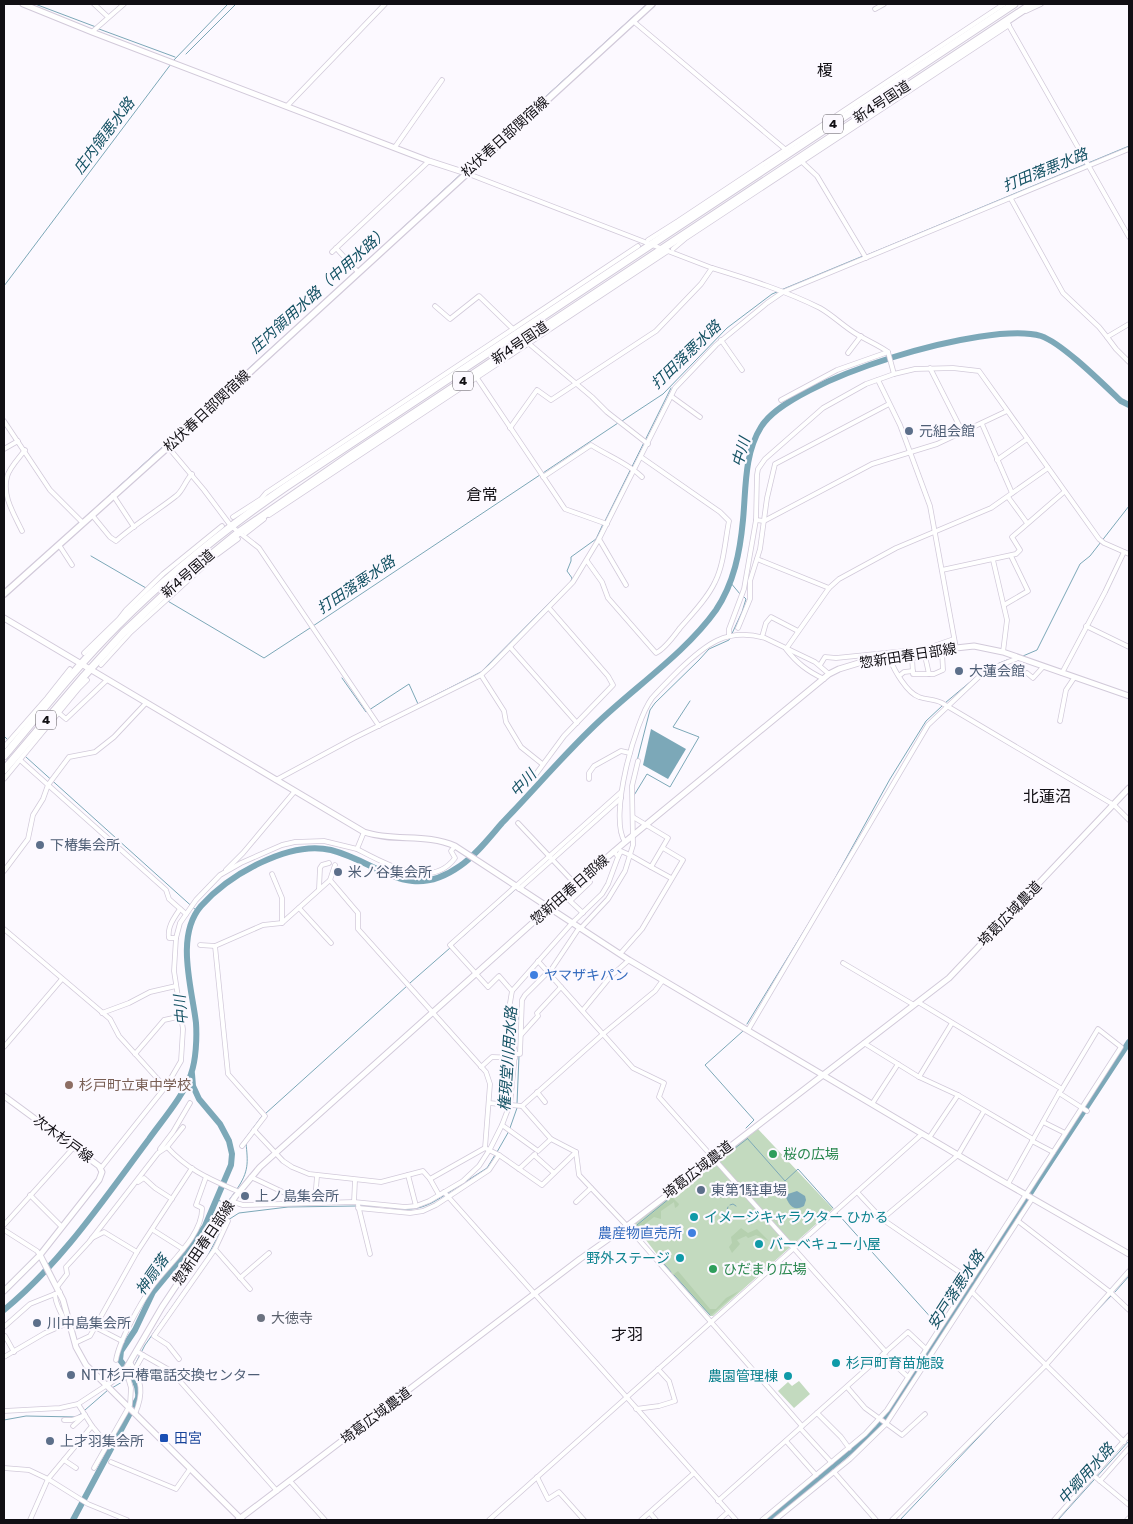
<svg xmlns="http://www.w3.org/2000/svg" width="1133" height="1524" viewBox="0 0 1133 1524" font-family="Rubik,'Noto Sans JP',sans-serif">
<rect width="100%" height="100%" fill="#fcf9ff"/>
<g fill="#c3dabf">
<path d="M 758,1129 L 833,1209 L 713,1316 L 710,1316 L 658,1258 L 659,1257 L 639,1231 L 636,1232 L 634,1229 L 635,1224 L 669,1196 L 675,1198 L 698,1179 L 713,1163 L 719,1160 L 720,1158 Z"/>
<path d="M 799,1381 L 810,1394 L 794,1408 L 778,1391 L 788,1382 L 792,1386 Z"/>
</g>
<g fill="#b5d0af">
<path d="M 672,1197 L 679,1204 L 678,1206 L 675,1208 L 674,1202 L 661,1211 L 661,1219 L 654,1217 L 641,1227 L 645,1231 L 641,1234 L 636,1230 L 637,1226 Z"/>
<path d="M 741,1228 L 748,1233 L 757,1229 L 769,1241 L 756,1235 L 748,1238 L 746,1236 L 737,1240 L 740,1244 L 732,1253 L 729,1247 L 732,1243 L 731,1237 Z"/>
<path d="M 678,1271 L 710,1309 L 716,1309 L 726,1298 L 739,1291 L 711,1315 L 674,1274 Z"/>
</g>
<g fill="#7ca8b8">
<path d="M 651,729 L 686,749 L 668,779 L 643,765 Z"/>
<path d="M 797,1191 L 805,1196 L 806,1200 L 804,1206 C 793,1212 789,1205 785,1195 Z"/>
</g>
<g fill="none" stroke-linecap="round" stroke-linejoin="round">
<g stroke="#7ca8b8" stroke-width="1">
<path d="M 35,4 L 96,27"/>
<path d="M 99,29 L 175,57"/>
<path d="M 186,54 L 236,4"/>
<path d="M 173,61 L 228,4"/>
<path d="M 464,171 L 647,4"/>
<path d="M 867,255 L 1129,146"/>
<path d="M 358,269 L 462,173"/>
<path d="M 4,286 L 171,64"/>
<path d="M 781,290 L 863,256"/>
<path d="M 622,421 L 663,394 L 727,328 L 772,294 L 777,292"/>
<path d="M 82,520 L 355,272"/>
<path d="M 605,521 L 671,388"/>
<path d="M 66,535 L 79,522"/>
<path d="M 91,556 L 146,588"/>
<path d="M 730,582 L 740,594"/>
<path d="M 4,590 L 33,564"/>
<path d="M 166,600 L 264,658 L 310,628"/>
<path d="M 313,626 L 618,423"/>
<path d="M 1023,656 L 1037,650 L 1080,564 L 1090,556 L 1129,506"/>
<path d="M 985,669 L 1007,660"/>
<path d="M 342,678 L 366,712 L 409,684 L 418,704 L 481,672 L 571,581 L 572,578 L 567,571 L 571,561 L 571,557 L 596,539 L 603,524"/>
<path d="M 945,703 L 982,672"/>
<path d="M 4,736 L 7,739"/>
<path d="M 26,757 L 197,911"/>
<path d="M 637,761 L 650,710 L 655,703 L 699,660 L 709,649 L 729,640 L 742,612 L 746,599 L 743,596"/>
<path d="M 633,797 L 647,774 L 670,787 L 699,737 L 673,727 L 690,701"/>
<path d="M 552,857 L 616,799"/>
<path d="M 520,885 L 549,859"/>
<path d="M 828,891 L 890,779 L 926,721 L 942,706"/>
<path d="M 453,945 L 517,888"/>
<path d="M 410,983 L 450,948"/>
<path d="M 519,1019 L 521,1001"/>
<path d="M 747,1024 L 826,895"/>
<path d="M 743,1031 L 705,1065 L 754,1120 L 746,1128"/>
<path d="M 517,1104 L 519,1056"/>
<path d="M 265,1114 L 407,986"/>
<path d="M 510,1128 L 517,1108"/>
<path d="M 747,1138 L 785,1181 L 798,1169 L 833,1208"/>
<path d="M 245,1139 L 262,1116"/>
<path d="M 497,1152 L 509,1131"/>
<path d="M 722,1158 L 747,1139"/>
<path d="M 237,1189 C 249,1171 248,1163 246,1143"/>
<path d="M 448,1193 L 487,1168 L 495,1155"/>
<path d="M 216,1199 L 226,1204 L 235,1192"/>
<path d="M 730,1205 L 733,1204 L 736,1206"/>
<path d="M 360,1206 L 376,1206"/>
<path d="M 380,1206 C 410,1211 419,1212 445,1195"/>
<path d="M 837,1213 L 943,1331"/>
<path d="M 721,1214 L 725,1215 L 728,1207"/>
<path d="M 228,1220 L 239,1213 L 288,1207 L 356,1206"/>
<path d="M 637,1231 L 635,1229 L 637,1225 L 670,1198"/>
<path d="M 659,1258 L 671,1272"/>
<path d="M 206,1259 L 225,1223"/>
<path d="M 674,1275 L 710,1315"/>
<path d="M 1115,1292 L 1129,1276"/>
<path d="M 1085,1323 L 1112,1295"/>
<path d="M 129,1376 L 145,1345 L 182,1293"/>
<path d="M 112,1388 L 127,1379"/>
<path d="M 85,1410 L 108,1390"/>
<path d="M 4,1420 L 26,1416 L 76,1417 L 82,1413"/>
<path d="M 900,1520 L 1030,1383"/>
<path d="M 1058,1520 L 1129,1441"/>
</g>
<g stroke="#7ca8b8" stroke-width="6">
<path d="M 4,1310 C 62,1262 104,1199 149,1139 C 161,1122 185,1094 191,1074 C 196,1060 197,1038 196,1023 C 192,988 175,936 201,906 C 229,875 289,840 331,850 C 381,863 408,903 460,866 C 476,855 489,838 502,823 C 532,792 560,759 591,729 C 630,690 684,655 716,610 C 734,583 740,552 743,520 C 746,489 744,454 761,427 C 790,379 988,320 1041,336 C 1062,343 1103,384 1121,401 L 1129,405"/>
<path d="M 73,1520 L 138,1398 C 140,1382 128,1371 120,1360 L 121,1351 L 135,1330 L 153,1292 L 192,1245 L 205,1226 L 231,1165 L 232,1154 L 229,1141 L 220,1124 L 199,1099 L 193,1086 L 192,1074"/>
<path d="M 768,1520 L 878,1428 L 914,1377 L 1038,1181 L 1129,1042"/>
</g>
<defs>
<g id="street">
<path d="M 94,4 L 108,17"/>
<path d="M 875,9 L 884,4"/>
<path d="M 1026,11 L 1041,4"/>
<path d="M 633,21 L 786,150"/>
<path d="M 1008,24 L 1129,237"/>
<path d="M 92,32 L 124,4"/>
<path d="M 287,106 L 385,4"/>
<path d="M 395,147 L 442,80"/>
<path d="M 801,161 L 817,176 L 866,258"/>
<path d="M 466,173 L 712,268 C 748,279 786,291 820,308 C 834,316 844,327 858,335 C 868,341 878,345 888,352 L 894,374"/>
<path d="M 1011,199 L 1063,293 L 1099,327 L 1107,337 L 1129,324"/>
<path d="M 648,240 L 678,221 L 1004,4"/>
<path d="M 336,248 L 358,272"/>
<path d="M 673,249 L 686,238 L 1009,25"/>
<path d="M 332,252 L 429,161"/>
<path d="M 435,306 L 450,319 L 479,296 L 513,329"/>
<path d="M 1107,337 L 1116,349 L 1129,362"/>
<path d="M 721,340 L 742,370"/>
<path d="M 527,342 L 592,397 L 607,412 L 648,444"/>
<path d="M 848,353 L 861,336"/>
<path d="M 930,368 L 963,433"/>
<path d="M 477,378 L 565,509 L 607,524"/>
<path d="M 878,380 L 900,425 L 930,506 L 956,648"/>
<path d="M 671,396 L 700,417"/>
<path d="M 781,400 L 837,370 L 888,352"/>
<path d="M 4,421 L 50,490 L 83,523"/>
<path d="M 982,424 L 1012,493"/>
<path d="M 510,428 L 537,390 L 551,400 L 656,331 L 701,284 L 712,268"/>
<path d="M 168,447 L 204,490 L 231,526 L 259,548 L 379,726"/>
<path d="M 4,449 L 18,441"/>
<path d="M 997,460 L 1027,439"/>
<path d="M 543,477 L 591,445 C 608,456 628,463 642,477"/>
<path d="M 113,495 L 134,527"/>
<path d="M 1008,497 L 1027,523"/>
<path d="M 92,515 L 110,537 L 116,541 C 135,524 157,511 176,496 C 183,491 185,481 192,474"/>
<path d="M 269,515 L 668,251"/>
<path d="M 233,517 L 261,499 L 266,493 L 638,246"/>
<path d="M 756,520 L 764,521 L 872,464 L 937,444 L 1007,411"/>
<path d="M 22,531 C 14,514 2,496 7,477 C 9,468 19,458 25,450"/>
<path d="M 246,533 L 264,519"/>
<path d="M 599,539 L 626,585"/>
<path d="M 59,545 L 72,565"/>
<path d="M 757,559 L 829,588"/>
<path d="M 993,560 L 1007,620 L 1003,652"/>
<path d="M 587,561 L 602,582 L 608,598 L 656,653 C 665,649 674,636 680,628 C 692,614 707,599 715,582 C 724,564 725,541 729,521 L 720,512 L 641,457"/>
<path d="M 942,570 L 1016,554 L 1020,550 L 1012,537 L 1064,492"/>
<path d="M 1004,605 L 1028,591 L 1011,556"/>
<path d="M 1086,626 L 1129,647"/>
<path d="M 738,628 L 750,599 L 750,581 L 760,549 L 767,498 L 775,464 L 889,404"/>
<path d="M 729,636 L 729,629 L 744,589 L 756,520 L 757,475 L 758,469 L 765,459 L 823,408 L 866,384 L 894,374 L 915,369 L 953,368 L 979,371 L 1099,539 L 1104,543 L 1129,554"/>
<path d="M 762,637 L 766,623 L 771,617 L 798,631"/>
<path d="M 510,647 L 577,723"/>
<path d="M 84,653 L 119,619 L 126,610 L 163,574 L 222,526"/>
<path d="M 925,656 L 929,674"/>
<path d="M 912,657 L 913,674 L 934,674 L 943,670 L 942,652"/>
<path d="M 890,659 C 894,670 907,693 919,697 C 927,700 935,699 942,703 L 1114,805 L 1129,820"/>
<path d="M 101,665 L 131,632 L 215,556 L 238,539"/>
<path d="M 820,665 L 825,657 L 836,658 L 925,649 L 954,639"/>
<path d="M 1027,673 L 1033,678 L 1043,667"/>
<path d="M 1062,673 L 1105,592 L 1124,552"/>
<path d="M 481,675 L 504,711 L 506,722 L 521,747 L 541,763"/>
<path d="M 899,676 L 904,672 L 913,671"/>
<path d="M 824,679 C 807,671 797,663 786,649 L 829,588 L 839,579 L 896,548 L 991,508 L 1048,468"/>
<path d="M 59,713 L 66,719 L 107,680"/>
<path d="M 1060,721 L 1066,690 L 1074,678"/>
<path d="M 4,747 L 47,698 L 70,669"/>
<path d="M 20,760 L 166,890 L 169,899 L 186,914"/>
<path d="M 536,774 L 564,736 L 613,685 L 608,676 L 549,608"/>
<path d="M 4,779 L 79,688 L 87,680"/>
<path d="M 589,779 L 589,773 L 594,766 L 621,751 L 630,753"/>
<path d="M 276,780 L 354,738 L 481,675 L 491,666 L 573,582 L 599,539 L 675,388 L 716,345 L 767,303 L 783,292 L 1129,149"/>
<path d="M 518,823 L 581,890"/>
<path d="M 625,842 C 608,818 635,721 652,698 C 661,688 670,679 679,670 C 705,645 726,627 765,638 L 815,662 L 829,674"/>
<path d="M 357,849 C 384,863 431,891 455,858 L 451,851 L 455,846"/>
<path d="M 618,857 L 621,851 L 630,855 L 651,867 L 668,838 L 633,817"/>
<path d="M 651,867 L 671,878"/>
<path d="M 226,870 L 243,853 L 295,791"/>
<path d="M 4,871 L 28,839 L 33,815 L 43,799 L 48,785 L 69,757 L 95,752 L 114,737 L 146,703"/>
<path d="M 272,874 L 282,898 L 282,923"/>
<path d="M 330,880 L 358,913 L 358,929 L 486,1072 L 490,1084 L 485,1148 L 430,1179"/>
<path d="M 319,889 L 320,868 L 322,865 L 329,863"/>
<path d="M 519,889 L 621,798"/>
<path d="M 299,908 L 331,943"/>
<path d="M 583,913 L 570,901 L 590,882"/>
<path d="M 4,929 L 110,1019 L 119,1036 L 165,1087"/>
<path d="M 580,929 L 608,899 L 625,871 L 633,845 L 632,786 L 638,761"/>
<path d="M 176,938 L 169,938 C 167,927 174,918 180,909"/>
<path d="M 200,945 L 215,946 L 263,925 L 282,923 L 330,880 L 335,865"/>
<path d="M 215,946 L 228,1074 L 265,1116 L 242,1146"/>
<path d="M 620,954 L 642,929 L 683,860 L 663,848"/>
<path d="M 538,961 L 633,1068 L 664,1083 L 659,1097 L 886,1352"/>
<path d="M 843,963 L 914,1005"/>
<path d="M 549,973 L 579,928"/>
<path d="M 512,991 L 499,976 L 488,987 L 450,945 L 621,792"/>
<path d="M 918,1002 L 1062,1089 L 1059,1093 L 1087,1111"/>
<path d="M 583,1010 L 611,976 L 629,960"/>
<path d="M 102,1013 L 129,1003 L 150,992 L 176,986"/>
<path d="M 748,1030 L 928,725 L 985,671 L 1018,658"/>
<path d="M 521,1035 L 538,1016 L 537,1013 L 561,987"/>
<path d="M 864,1043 L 919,1077 L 958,1095 L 1033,1139"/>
<path d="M 4,1047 L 62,979"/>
<path d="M 135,1054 L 164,1020 L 182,1016"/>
<path d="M 515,1054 L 520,1054 L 522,1000 L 525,995 L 548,972"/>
<path d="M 481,1067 L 492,1057 L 515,1058"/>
<path d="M 919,1077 L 952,1023"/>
<path d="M 537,1092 L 545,1102"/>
<path d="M 489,1103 L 522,1106 L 603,1034 L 655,991 L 663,980"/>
<path d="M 872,1104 L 898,1064"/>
<path d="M 522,1106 L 551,1139"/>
<path d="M 1043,1122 L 1065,1133"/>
<path d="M 502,1125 L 538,1151 L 551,1139 L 576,1152 L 579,1175 L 627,1226 L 802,1426"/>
<path d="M 254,1130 L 283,1161 L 292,1167 L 309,1174 L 381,1182 L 423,1171 L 430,1179 L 439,1195"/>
<path d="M 929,1138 L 958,1095"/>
<path d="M 1032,1141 L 1053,1152"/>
<path d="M 167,1147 C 189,1171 210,1179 239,1192"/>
<path d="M 160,1149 L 173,1132 L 190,1103"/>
<path d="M 487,1149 L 499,1155 L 542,1185 L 576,1152"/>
<path d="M 534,1155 L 554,1173"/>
<path d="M 101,1168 L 167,1085 L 181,1061 L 183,1029 L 174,971 L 176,938 L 180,923 L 196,900 L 220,875 L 241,863 L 282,845 L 295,842 L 324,841 L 357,849 L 364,832"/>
<path d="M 519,1169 L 535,1154"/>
<path d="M 408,1175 L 416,1206"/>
<path d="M 251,1177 L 285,1193 L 315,1199"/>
<path d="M 138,1182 L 144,1178 L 155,1188 L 172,1199"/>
<path d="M 1008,1184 L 1059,1093"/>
<path d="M 444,1192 L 736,1520"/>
<path d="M 857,1192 L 882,1219 L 971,1280"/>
<path d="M 30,1195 L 62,1227"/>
<path d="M 315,1201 L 317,1176"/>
<path d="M 233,1202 L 243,1205 L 354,1202 L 405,1207 L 416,1206 L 429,1201 L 463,1181 L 479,1166 L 490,1149 L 502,1125 L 510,1104 L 515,1054 L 510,1003 L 512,991 L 572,923 L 602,894 L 608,884 L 618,857 L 614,851"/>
<path d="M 354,1202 L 355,1180"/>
<path d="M 576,1202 L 591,1188"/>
<path d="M 358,1205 L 370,1254"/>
<path d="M 358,1208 L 410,1213 L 423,1211 L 436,1205 L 489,1170 L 499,1155"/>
<path d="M 222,1217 L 228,1221 L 215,1249 L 250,1289"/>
<path d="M 882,1219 L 958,1155 L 984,1111"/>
<path d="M 1018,1221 L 1110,1292 L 1129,1310"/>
<path d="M 4,1225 L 74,1147"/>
<path d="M 4,1230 L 37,1251 L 40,1255"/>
<path d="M 153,1230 L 183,1249"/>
<path d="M 92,1238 L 104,1232 L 137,1252"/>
<path d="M 240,1278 L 269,1253"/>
<path d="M 57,1287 L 67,1274 L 66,1267 L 89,1242 L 158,1153 L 167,1147 L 183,1127"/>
<path d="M 972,1292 L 1124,1442"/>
<path d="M 55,1294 C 55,1306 63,1313 65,1324"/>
<path d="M 4,1327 L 30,1304 L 60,1292"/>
<path d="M 95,1327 L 122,1341"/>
<path d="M 5,1336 L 14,1352"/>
<path d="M 75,1343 L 90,1336 L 137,1252 L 192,1168"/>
<path d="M 136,1351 L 171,1371 L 277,1491"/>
<path d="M 883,1354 L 908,1377"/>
<path d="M 4,1357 L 45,1333 L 70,1322"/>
<path d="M 179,1359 L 168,1345 L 154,1336 L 215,1249"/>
<path d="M 116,1360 C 119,1341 140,1304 151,1288 C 167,1265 203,1236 202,1208 L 196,1205 L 206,1177"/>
<path d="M 130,1362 C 142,1381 144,1393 135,1414"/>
<path d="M 135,1369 L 143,1355"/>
<path d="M 847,1387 L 865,1408 L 902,1435 L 925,1414"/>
<path d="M 636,1409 L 659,1406 L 675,1401 L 669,1381 L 658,1369"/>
<path d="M 4,1411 L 60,1408 L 78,1404 L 107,1385"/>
<path d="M 817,1413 L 841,1437 L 849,1448"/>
<path d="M 64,1420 L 72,1420 L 85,1415"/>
<path d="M 73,1426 L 85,1415"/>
<path d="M 92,1426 L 107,1444"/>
<path d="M 800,1428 L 831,1462"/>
<path d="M 786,1441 L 816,1475"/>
<path d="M 64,1460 L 76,1468"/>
<path d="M 111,1462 L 176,1489 L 190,1469"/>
<path d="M 4,1468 L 29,1470 L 48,1479 L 88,1504 L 127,1520"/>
<path d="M 94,1468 L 130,1405 L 131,1388 L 127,1374 L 124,1372"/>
<path d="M 834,1472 L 876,1520"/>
<path d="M 1094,1476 L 1129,1505"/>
<path d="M 537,1477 L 548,1499 L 559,1492 L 584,1520"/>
<path d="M 290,1481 L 325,1520"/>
<path d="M 1100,1481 L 1129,1448"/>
<path d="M 718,1501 L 908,1332 L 926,1349"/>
<path d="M 650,1513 L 656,1520"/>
<path d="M 30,1520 L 48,1479 L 92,1426 L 78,1404"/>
<path d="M 489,1520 L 922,1134"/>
<path d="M 641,1520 L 694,1473"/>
<path d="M 719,1520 L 728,1512"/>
<path d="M 762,1520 L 865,1434 L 887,1410 L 1121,1047 L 1098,1029 L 1062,1089"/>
<path d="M 775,1520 L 850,1459 L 886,1424 L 1032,1199"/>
<path d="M 892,1520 L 1046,1365 L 1129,1271"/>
<path d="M 1054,1520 L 1129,1435"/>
<path d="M 1127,1520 L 1129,1518"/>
</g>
<g id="secondary">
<path d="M 23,4 L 92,32 L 429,161 L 466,173"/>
<path d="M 4,618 L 364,832 C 394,842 426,833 455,846 L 629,960 L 995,1177 L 1129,1254"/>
<path d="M 4,1096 L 99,1166 L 102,1172 L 99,1180 L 40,1255 L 4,1291"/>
<path d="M 40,1255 L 63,1300 L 76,1347 L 86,1365 L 242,1520"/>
<path d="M 107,1385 L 124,1372 L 162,1307 L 235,1197 L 260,1167 L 576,884 L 625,842 L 829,674 L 839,669 L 862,662 L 925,656 L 956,648 L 974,646 L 1003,652 L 1129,696"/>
<path d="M 238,1520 L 580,1259 L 627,1226 L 949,978 L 1129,788"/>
</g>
<path id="primary" d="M 4,594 L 168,447 L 652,4"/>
<g id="highway">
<path d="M 4,756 C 41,712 76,667 117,626 C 169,574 226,528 287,486 L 1014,4"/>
<path d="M 4,770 L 84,676 L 124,632 L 173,586 L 238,533 L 351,455 L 1032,4"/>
</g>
</defs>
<use href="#street" stroke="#d2cada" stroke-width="5.5"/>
<use href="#secondary" stroke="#d2cada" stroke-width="7"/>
<use href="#primary" stroke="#d2cada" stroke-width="8"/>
<use href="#highway" stroke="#d2cada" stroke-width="9"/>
<use href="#street" stroke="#fff" stroke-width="4"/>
<use href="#secondary" stroke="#fff" stroke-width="5"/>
<use href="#primary" stroke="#fff" stroke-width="5.5"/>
<use href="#highway" stroke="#fff" stroke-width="7"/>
</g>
<g fill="#5c6f8a" stroke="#fcf9ff" stroke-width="2">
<circle cx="909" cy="431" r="5"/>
<circle cx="959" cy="671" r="5"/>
<circle cx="40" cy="845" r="5"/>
<circle cx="338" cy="872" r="5"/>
<circle cx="701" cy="1190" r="5"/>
<circle cx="245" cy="1196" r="5"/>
<circle cx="37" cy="1323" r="5"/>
<circle cx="71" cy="1375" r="5"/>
<circle cx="50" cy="1441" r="5"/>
</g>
<g fill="#3f7fe0" stroke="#fcf9ff" stroke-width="2">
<circle cx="534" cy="975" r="5"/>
<circle cx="692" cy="1233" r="5"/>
</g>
<circle fill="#8d6e63" stroke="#fcf9ff" stroke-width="2" cx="69" cy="1085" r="5"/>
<g fill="#2e9e5b" stroke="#fcf9ff" stroke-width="2">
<circle cx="773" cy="1154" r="5"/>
<circle cx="713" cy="1269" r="5"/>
</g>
<g fill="#0f9aa8" stroke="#fcf9ff" stroke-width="2">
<circle cx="694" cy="1217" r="5"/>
<circle cx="759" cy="1244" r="5"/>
<circle cx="680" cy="1258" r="5"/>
<circle cx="836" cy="1363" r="5"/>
<circle cx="788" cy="1376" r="5"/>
</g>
<circle fill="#6b7280" stroke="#fcf9ff" stroke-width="2" cx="261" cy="1318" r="5"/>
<rect fill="#1a4fb4" stroke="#fcf9ff" stroke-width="2" x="159" y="1433" width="10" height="10" rx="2.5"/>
<g text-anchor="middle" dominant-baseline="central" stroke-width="4.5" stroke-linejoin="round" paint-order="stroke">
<g fill="#fcf9ff" stroke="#58555a" stroke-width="1">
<rect x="823" y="114.5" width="20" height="19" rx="4"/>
<rect x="453" y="371.5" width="20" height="19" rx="4"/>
<rect x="36" y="710.5" width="20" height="19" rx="4"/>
</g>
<g font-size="12" font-weight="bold" fill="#110f14">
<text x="833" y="124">4</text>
<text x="463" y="381">4</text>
<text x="46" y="720">4</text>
</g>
<g font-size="14" fill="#110f14" stroke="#fcf9ff">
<text transform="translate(882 102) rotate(-33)">新4号国道</text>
<text transform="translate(505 137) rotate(-42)">松伏春日部関宿線</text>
<text transform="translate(520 343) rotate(-34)">新4号国道</text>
<text transform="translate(207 411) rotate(-43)">松伏春日部関宿線</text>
<text transform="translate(188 574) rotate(-41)">新4号国道</text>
<text transform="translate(908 656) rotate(-9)">惣新田春日部線</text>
<text transform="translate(570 890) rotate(-41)">惣新田春日部線</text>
<text transform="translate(1010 914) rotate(-46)">埼葛広域農道</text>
<text transform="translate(63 1139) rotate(36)">次木杉戸線</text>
<text transform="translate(698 1170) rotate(-38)">埼葛広域農道</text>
<text transform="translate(204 1243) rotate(-56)">惣新田春日部線</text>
<text transform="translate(376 1416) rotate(-37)">埼葛広域農道</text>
</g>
<g font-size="14" fill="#4e5e75" stroke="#fcf9ff" text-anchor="start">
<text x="919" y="431">元組会館</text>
<text x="969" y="671">大蓮会館</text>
<text x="50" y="845">下椿集会所</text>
<text x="348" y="872">米ノ谷集会所</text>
<text x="711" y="1190">東第1駐車場</text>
<text x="255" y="1196">上ノ島集会所</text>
<text x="47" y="1323">川中島集会所</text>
<text x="81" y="1375">NTT杉戸椿電話交換センター</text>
<text x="60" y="1441">上才羽集会所</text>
</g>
<g font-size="14" fill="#366cbe" stroke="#fcf9ff" text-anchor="start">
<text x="544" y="975">ヤマザキパン</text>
<text x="682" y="1233" text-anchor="end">農産物直売所</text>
</g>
<g font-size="14" fill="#785e54" stroke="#fcf9ff" text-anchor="start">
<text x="79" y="1085">杉戸町立東中学校</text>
</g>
<g font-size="14" fill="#27864d" stroke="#fcf9ff" text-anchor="start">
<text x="783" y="1154">桜の広場</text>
<text x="723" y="1269">ひだまり広場</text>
</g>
<g font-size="14" fill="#0d838f" stroke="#fcf9ff" text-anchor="start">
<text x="704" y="1217">イメージキャラクター ひかる</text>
<text x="769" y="1244">バーベキュー小屋</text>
<text x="670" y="1258" text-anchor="end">野外ステージ</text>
<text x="846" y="1363">杉戸町育苗施設</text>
<text x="778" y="1376" text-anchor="end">農園管理棟</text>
</g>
<g font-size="14" fill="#5b616d" stroke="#fcf9ff" text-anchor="start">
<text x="271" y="1318">大徳寺</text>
</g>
<g font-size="14" fill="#164399" stroke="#fcf9ff" text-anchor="start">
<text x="174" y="1438">田宮</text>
</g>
<g font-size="15" font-style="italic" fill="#155264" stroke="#fcf9ff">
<text transform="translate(104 136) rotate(-53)">庄内領悪水路</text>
<text transform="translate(1045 170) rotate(-22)">打田落悪水路</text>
<text transform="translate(319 290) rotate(-42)">庄内領用水路（中用水路）</text>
<text transform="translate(686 355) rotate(-44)">打田落悪水路</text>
<text transform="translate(741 452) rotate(-74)">中川</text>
<text transform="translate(356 585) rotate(-34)">打田落悪水路</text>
<text transform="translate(523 783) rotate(-47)">中川</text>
<text transform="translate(181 1010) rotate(-95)">中川</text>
<text transform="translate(508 1059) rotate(-86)">権現堂川用水路</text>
<text transform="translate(152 1275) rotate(-55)">神扇落</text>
<text transform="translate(956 1290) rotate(-57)">安戸落悪水路</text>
<text transform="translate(1086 1474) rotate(-48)">中郷用水路</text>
</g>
<g font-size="16" fill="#110f14" stroke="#fcf9ff">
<text x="825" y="70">榎</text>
<text x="482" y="494">倉常</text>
<text x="1047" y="796">北蓮沼</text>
<text x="627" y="1334">才羽</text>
</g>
</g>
<rect width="1133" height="1524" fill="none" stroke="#110f14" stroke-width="10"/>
</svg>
